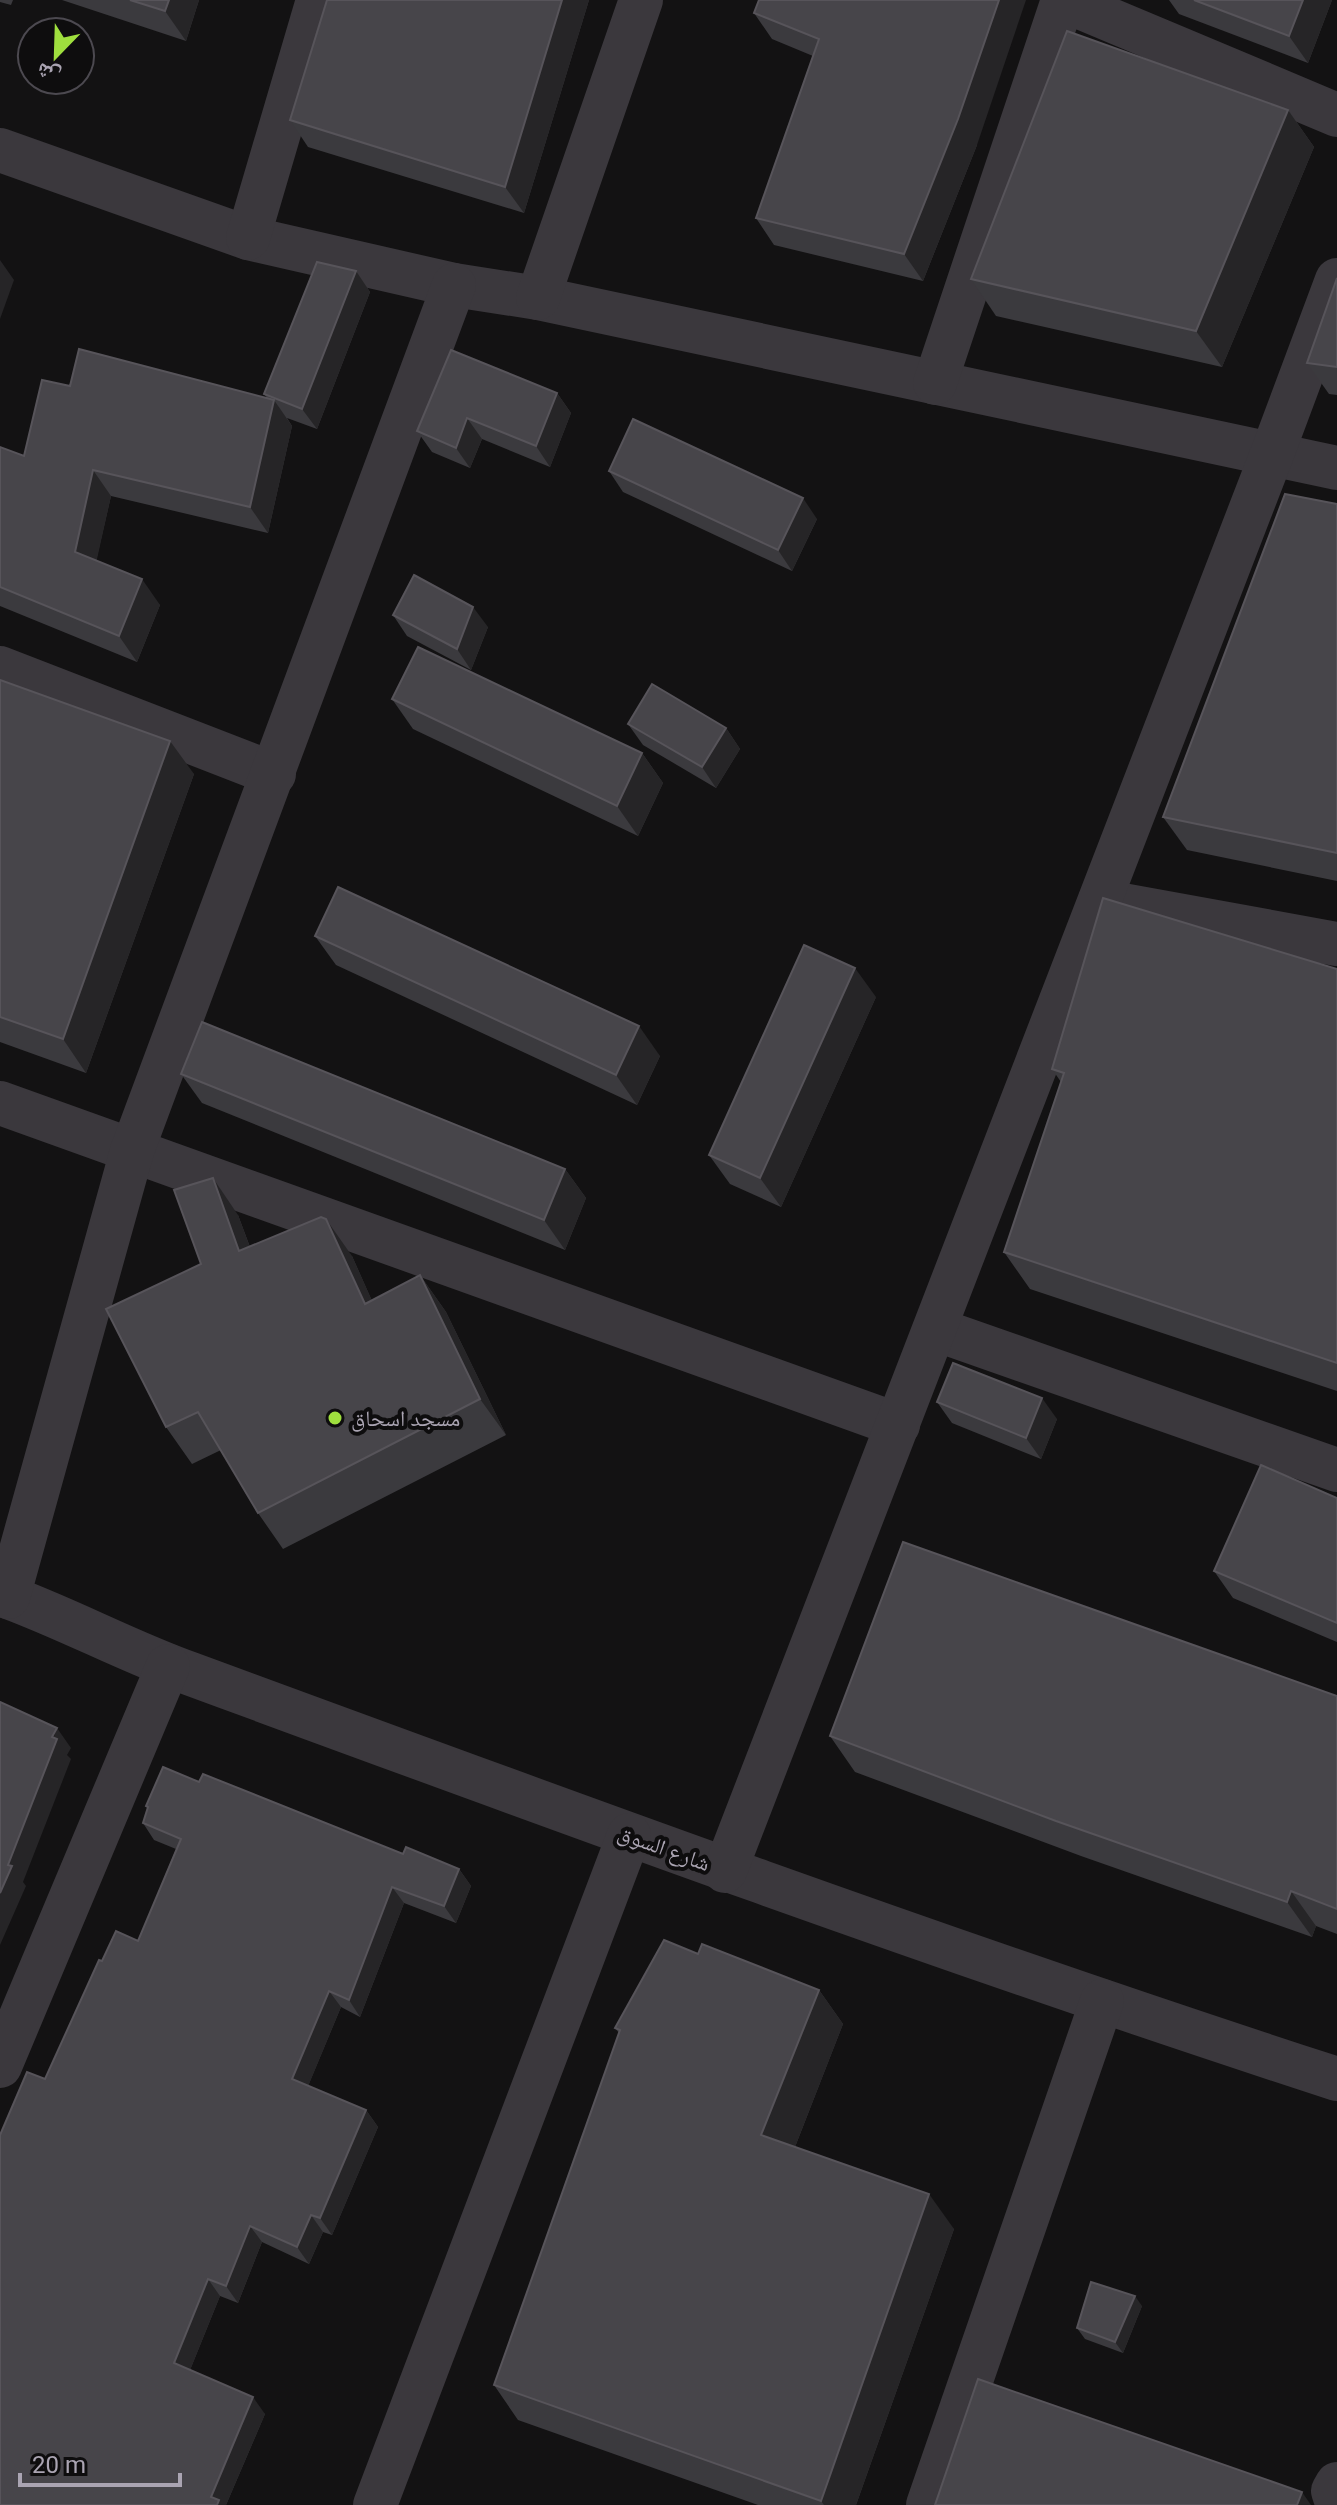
<svg xmlns="http://www.w3.org/2000/svg" width="1337" height="2505" viewBox="0 0 1337 2505" font-family="Roboto,'Noto Naskh Arabic',sans-serif">
<rect width="100%" height="100%" fill="#131213"/>
<g fill="none" stroke-linecap="round" stroke-linejoin="round">
<g stroke="#3b383d" stroke-width="44">
<path d="M 0,150 L 248,238 L 454,285 L 538,298 L 1337,468"/>
<path d="M 248,238 L 318,0"/>
<path d="M 538,298 L 641,0"/>
<path d="M 935,383 L 1063,0 L 1337,115"/>
<path d="M 0,668 L 274,774"/>
<path d="M 1100,901 L 1337,944"/>
<path d="M 0,1103 L 898,1425"/>
<path d="M 935,1329 L 1337,1470"/>
<path d="M 0,1594 C 65,1617 126,1651 191,1674 C 571,1814 952,1954 1337,2079"/>
<path d="M 8,1597 L 132,1151 L 454,285"/>
<path d="M 725,1871 L 1272,454 L 1337,280"/>
<path d="M 0,2066 L 168,1666"/>
<path d="M 1337,2484 L 1333,2491 L 1337,2503"/>
<path d="M 375,2505 L 629,1835"/>
<path d="M 928,2505 L 1102,2001"/>
</g>
</g>
<g fill="#3b3a3e">
<path d="M 0,0 L 13,0 L 11,5 L 0,2 Z"/>
<path d="M 62,0 L 199,0 L 186,41 Z"/>
<path d="M 327,0 L 589,0 L 524,213 L 308,147 L 290,120 Z"/>
<path d="M 759,0 L 977,145 L 923,281 L 774,245 L 756,218 L 813,56 L 772,39 L 754,13 Z"/>
<path d="M 1169,0 L 1332,0 L 1308,63 L 1179,14 Z"/>
<path d="M 1288,110 L 1314,147 L 1222,367 L 996,316 L 971,279 Z"/>
<path d="M 356,271 L 370,292 L 317,429 L 287,418 L 292,426 L 268,533 L 111,496 L 96,561 L 160,605 L 137,662 L 0,606 L 0,447 L 24,456 L 70,386 L 267,398 L 264,394 Z"/>
<path d="M 1337,278 L 1337,395 L 1329,394 L 1307,363 Z"/>
<path d="M 557,393 L 571,413 L 550,467 L 482,439 L 470,468 L 432,452 L 417,431 Z"/>
<path d="M 609,471 L 817,519 L 792,571 L 623,492 Z"/>
<path d="M 1337,504 L 1337,881 L 1187,850 L 1163,817 Z"/>
<path d="M 393,615 L 488,627 L 471,670 L 407,636 Z"/>
<path d="M 0,680 L 194,774 L 86,1073 L 0,1042 Z"/>
<path d="M 392,699 L 642,753 L 663,783 L 638,836 L 413,729 Z"/>
<path d="M 628,724 L 726,728 L 740,749 L 716,788 L 643,745 Z"/>
<path d="M 315,936 L 660,1056 L 637,1105 L 336,965 Z"/>
<path d="M 1337,969 L 1337,1391 L 1030,1289 L 1004,1252 L 1061,1082 L 1052,1069 Z"/>
<path d="M 876,997 L 781,1207 L 730,1184 L 709,1155 Z"/>
<path d="M 181,1074 L 565,1169 L 586,1198 L 565,1250 L 202,1103 Z"/>
<path d="M 238,1215 L 250,1247 L 352,1256 L 372,1301 L 420,1275 L 446,1312 L 506,1435 L 283,1549 L 258,1513 L 221,1450 L 192,1464 L 166,1427 L 201,1264 Z"/>
<path d="M 937,1402 L 1057,1419 L 1041,1459 L 952,1423 Z"/>
<path d="M 1337,1498 L 1337,1642 L 1233,1598 L 1214,1571 Z"/>
<path d="M 1337,1696 L 1337,1934 L 1316,1926 L 1312,1937 L 1081,1856 L 855,1772 L 830,1736 Z"/>
<path d="M 199,1782 L 403,1854 L 459,1869 L 471,1886 L 456,1923 L 404,1903 L 360,2017 L 341,2007 L 308,2086 L 366,2110 L 378,2127 L 332,2235 L 323,2232 L 309,2264 L 262,2242 L 238,2303 L 220,2296 L 190,2370 L 265,2414 L 226,2505 L 0,2505 L 45,2079 L 102,1961 L 138,1941 L 176,1849 L 154,1840 L 143,1823 L 148,1809 L 146,1806 Z"/>
<path d="M 698,1954 L 819,1990 L 843,2024 L 795,2147 L 954,2229 L 856,2505 L 758,2505 L 518,2420 L 494,2385 L 619,2033 L 615,2028 Z"/>
<path d="M 1142,2306 L 1123,2353 L 1085,2339 L 1077,2328 Z"/>
</g>
<g fill="#262527">
<path d="M 169,0 L 199,0 L 186,41 L 165,11 Z"/>
<path d="M 562,0 L 589,0 L 524,213 L 505,187 Z"/>
<path d="M 999,0 L 1026,0 L 977,145 L 923,281 L 904,254 Z"/>
<path d="M 1303,0 L 1332,0 L 1308,63 L 1289,36 Z"/>
<path d="M 1288,110 L 1314,147 L 1222,367 L 1196,331 Z"/>
<path d="M 0,260 L 14,280 L 0,319 Z"/>
<path d="M 356,271 L 370,292 L 317,429 L 302,409 Z"/>
<path d="M 557,393 L 571,413 L 550,467 L 536,446 Z"/>
<path d="M 274,400 L 292,426 L 268,533 L 250,507 Z"/>
<path d="M 467,418 L 482,439 L 470,468 L 456,448 Z"/>
<path d="M 93,470 L 111,496 L 93,577 L 75,552 Z"/>
<path d="M 803,498 L 817,519 L 792,571 L 778,550 Z"/>
<path d="M 142,579 L 160,605 L 137,662 L 119,636 Z"/>
<path d="M 473,607 L 488,627 L 471,670 L 457,649 Z"/>
<path d="M 726,728 L 740,749 L 716,788 L 702,767 Z"/>
<path d="M 170,741 L 194,774 L 86,1073 L 63,1039 Z"/>
<path d="M 642,753 L 663,783 L 638,836 L 617,806 Z"/>
<path d="M 855,968 L 876,997 L 781,1207 L 760,1178 Z"/>
<path d="M 639,1026 L 660,1056 L 637,1105 L 616,1075 Z"/>
<path d="M 565,1169 L 586,1198 L 565,1250 L 544,1220 Z"/>
<path d="M 213,1178 L 238,1215 L 265,1288 L 239,1251 Z"/>
<path d="M 326,1219 L 352,1256 L 390,1341 L 365,1304 Z"/>
<path d="M 420,1275 L 446,1312 L 506,1435 L 480,1399 Z"/>
<path d="M 1042,1398 L 1057,1419 L 1041,1459 L 1026,1438 Z"/>
<path d="M 57,1728 L 71,1748 L 67,1755 L 71,1759 L 23,1882 L 26,1886 L 0,1945 L 0,1893 L 8,1865 Z"/>
<path d="M 459,1869 L 471,1886 L 456,1923 L 444,1906 Z"/>
<path d="M 392,1887 L 404,1903 L 360,2017 L 349,2000 Z"/>
<path d="M 1291,1891 L 1316,1926 L 1312,1937 L 1287,1902 Z"/>
<path d="M 819,1990 L 843,2024 L 786,2170 L 761,2135 Z"/>
<path d="M 329,1991 L 341,2007 L 304,2096 L 292,2079 Z"/>
<path d="M 366,2110 L 378,2127 L 332,2235 L 320,2218 Z"/>
<path d="M 929,2194 L 954,2229 L 856,2505 L 824,2505 L 821,2501 Z"/>
<path d="M 311,2215 L 323,2232 L 309,2264 L 297,2247 Z"/>
<path d="M 250,2226 L 262,2242 L 238,2303 L 226,2286 Z"/>
<path d="M 208,2279 L 220,2296 L 186,2380 L 174,2363 Z"/>
<path d="M 1135,2296 L 1142,2306 L 1123,2353 L 1115,2342 Z"/>
<path d="M 253,2397 L 265,2414 L 226,2505 L 216,2505 L 211,2497 Z"/>
<path d="M 1302,2492 L 1311,2505 L 1297,2505 Z"/>
</g>
<g fill="#47454a" stroke="#57545a" stroke-width="2">
<path d="M 130,0 L 169,0 L 165,11 Z"/>
<path d="M 327,0 L 562,0 L 505,187 L 290,120 Z"/>
<path d="M 759,0 L 999,0 L 958,119 L 904,254 L 756,218 L 819,39 L 754,13 Z"/>
<path d="M 1194,0 L 1303,0 L 1289,36 Z"/>
<path d="M 1067,31 L 1288,110 L 1196,331 L 971,279 Z"/>
<path d="M 317,262 L 356,271 L 302,409 L 264,394 Z"/>
<path d="M 1337,278 L 1337,367 L 1307,363 Z"/>
<path d="M 79,349 L 274,400 L 250,507 L 93,470 L 75,552 L 142,579 L 119,636 L 0,587 L 0,447 L 24,456 L 42,380 L 70,386 Z"/>
<path d="M 451,350 L 557,393 L 536,446 L 467,418 L 456,448 L 417,431 Z"/>
<path d="M 633,419 L 803,498 L 778,550 L 609,471 Z"/>
<path d="M 1285,494 L 1337,504 L 1337,853 L 1163,817 Z"/>
<path d="M 414,575 L 473,607 L 457,649 L 393,615 Z"/>
<path d="M 418,647 L 642,753 L 617,806 L 392,699 Z"/>
<path d="M 0,680 L 170,741 L 63,1039 L 0,1017 Z"/>
<path d="M 652,684 L 726,728 L 702,767 L 628,724 Z"/>
<path d="M 338,887 L 639,1026 L 616,1075 L 315,936 Z"/>
<path d="M 1103,898 L 1337,969 L 1337,1363 L 1004,1252 L 1064,1073 L 1052,1069 Z"/>
<path d="M 804,945 L 855,968 L 760,1178 L 709,1155 Z"/>
<path d="M 202,1022 L 565,1169 L 544,1220 L 181,1074 Z"/>
<path d="M 213,1178 L 239,1251 L 321,1217 L 326,1219 L 365,1304 L 420,1275 L 480,1399 L 258,1513 L 198,1412 L 166,1427 L 106,1309 L 201,1264 L 174,1190 Z"/>
<path d="M 953,1363 L 1042,1398 L 1026,1438 L 937,1402 Z"/>
<path d="M 1261,1465 L 1337,1498 L 1337,1623 L 1214,1571 Z"/>
<path d="M 903,1542 L 1337,1696 L 1337,1909 L 1291,1891 L 1287,1902 L 1056,1821 L 830,1736 Z"/>
<path d="M 0,1702 L 57,1728 L 52,1737 L 57,1739 L 8,1865 L 12,1866 L 0,1893 Z"/>
<path d="M 163,1767 L 199,1782 L 203,1774 L 403,1854 L 406,1847 L 459,1869 L 444,1906 L 392,1887 L 349,2000 L 329,1991 L 292,2079 L 366,2110 L 320,2218 L 311,2215 L 297,2247 L 250,2226 L 226,2286 L 208,2279 L 174,2363 L 253,2397 L 211,2497 L 219,2500 L 217,2505 L 0,2505 L 0,2135 L 27,2072 L 45,2079 L 99,1960 L 102,1961 L 116,1931 L 138,1941 L 181,1839 L 143,1823 L 148,1807 L 146,1806 Z"/>
<path d="M 664,1940 L 698,1954 L 702,1944 L 819,1990 L 761,2135 L 929,2194 L 821,2501 L 494,2385 L 620,2030 L 615,2028 Z"/>
<path d="M 1091,2282 L 1135,2296 L 1115,2342 L 1077,2328 Z"/>
<path d="M 978,2379 L 1302,2492 L 1297,2505 L 935,2505 Z"/>
</g>
<circle fill="#9fdf3e" stroke="#0e0d0e" stroke-width="3" cx="335" cy="1418" r="8"/>
<g text-anchor="middle" dominant-baseline="central" stroke-width="8" stroke-linejoin="round" paint-order="stroke">
<g font-size="22" fill="#aaa4b2" stroke="#0e0d0e" text-anchor="start">
<text x="351" y="1418">مسجد اسحاق</text>
</g>
<g font-size="22" fill="#aaa4b2" stroke="#0e0d0e">
<text transform="translate(664 1848) rotate(20)">شارع السوق</text>
</g>
</g>
<g transform="translate(56 56) rotate(203)"><circle r="38" fill="#0e0d0e" stroke="#4c4950" stroke-width="2"/>
<path d="M0-6L14 30L0 20L-14 30Z" fill="#9fdf3e"/>
<text y="-12" font-size="22" font-weight="bold" text-anchor="middle" fill="#aaa4b2">ش</text>
</g>
<path d="M20 2473v12h160v-12" fill="none" stroke="#aaa4b2" stroke-width="4"/>
<text x="32" y="2473" font-size="24" fill="#aaa4b2" stroke="#0e0d0e" stroke-width="6" paint-order="stroke">20 m</text>
</svg>
